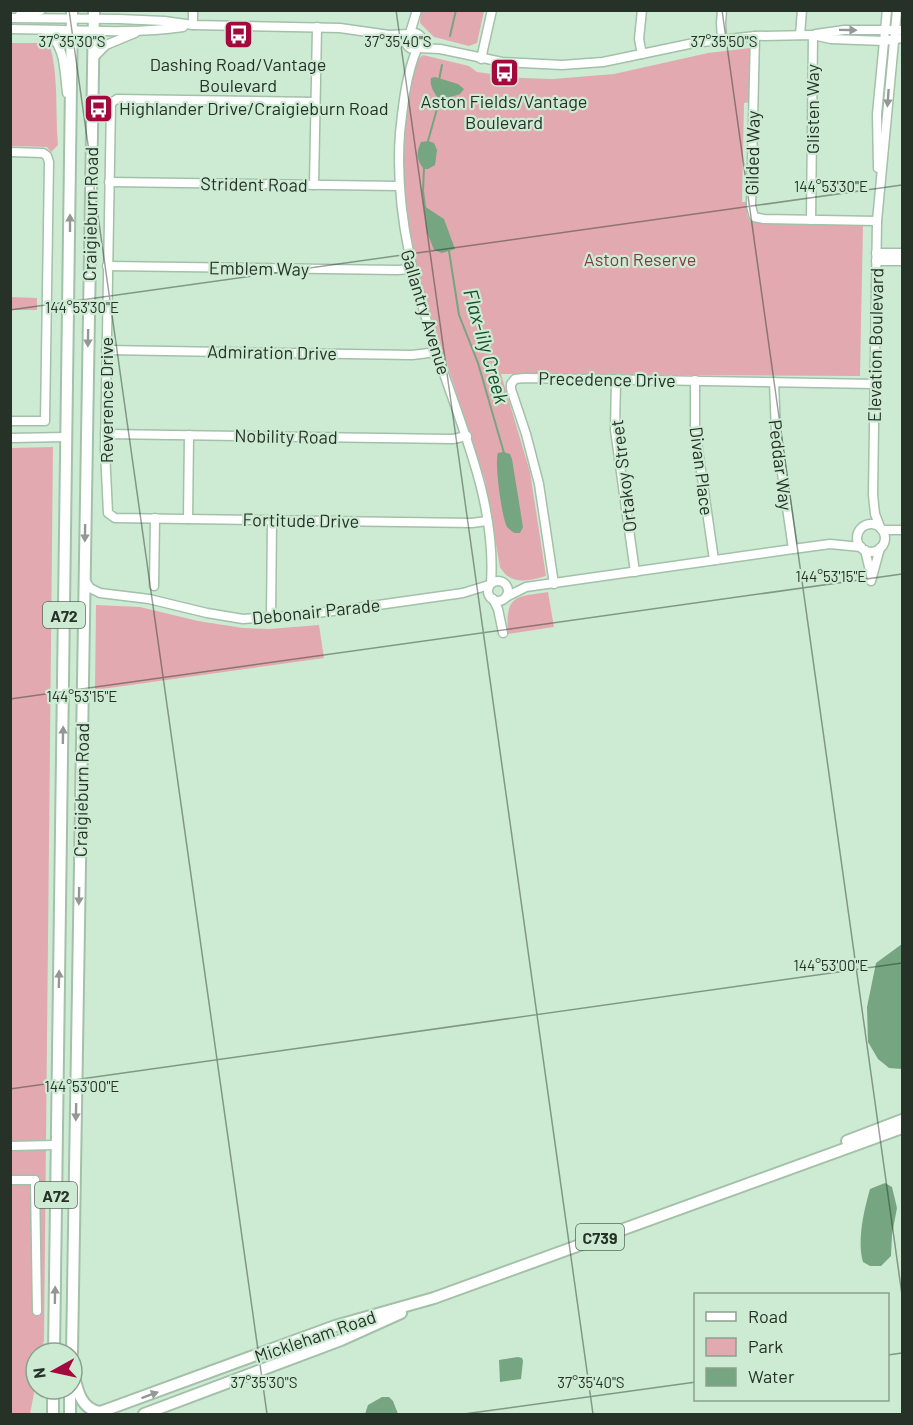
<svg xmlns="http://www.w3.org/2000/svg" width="913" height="1425" viewBox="0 0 913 1425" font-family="Barlow,sans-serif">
<rect width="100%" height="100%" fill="#cdebd3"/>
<g fill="#e2aab0">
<path d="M 421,11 L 484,11 L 477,43 L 469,46 L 434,37 L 420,23 Z"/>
<path d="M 11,43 L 42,43 L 50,46 C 59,78 55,112 58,145 L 51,152 L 47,147 L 11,146 Z"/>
<path d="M 750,48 L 749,102 L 744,103 L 742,202 L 747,202 L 747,214 L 750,222 L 863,225 L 860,376 L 501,374 L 530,472 L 546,576 C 528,581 511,586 500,567 L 485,480 L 417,273 C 408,229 402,183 403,138 C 403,114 412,84 417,60 L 423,55 L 469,66 L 477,72 L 522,78 L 553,79 L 614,74 L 708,53 Z"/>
<path d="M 11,297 L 37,298 L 37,310 L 11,310 Z"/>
<path d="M 53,447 L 44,1339 L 42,1353 L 36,1353 L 36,1383 L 30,1414 L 10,1414 L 10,448 Z"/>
<path d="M 548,592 L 554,627 L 508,634 C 505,595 515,597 548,592 Z"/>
<path d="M 96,605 L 140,607 L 198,621 L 243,628 L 269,629 L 319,625 L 324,658 L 95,690 Z"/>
</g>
<g fill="#76a581">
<path d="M 435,77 L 458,84 L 464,89 L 460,94 L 440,101 C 435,94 429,86 431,78 Z"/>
<path d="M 428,141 L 434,143 L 437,150 L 435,165 L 428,169 L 424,169 C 416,160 416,152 421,142 Z"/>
<path d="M 424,206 L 444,219 L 455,249 L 442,253 L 434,250 L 427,232 Z"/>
<path d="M 503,452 L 510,454 L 512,459 L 523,527 L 520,533 L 515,533 C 514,533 508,528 507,527 C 502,519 494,462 498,453 Z"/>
<path d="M 902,944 L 902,1069 L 889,1068 L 878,1059 L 868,1042 L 867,1007 L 876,963 Z"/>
<path d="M 885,1183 L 892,1187 L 897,1208 L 892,1234 L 891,1256 L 881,1266 L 870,1266 L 863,1262 C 857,1240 864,1210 870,1189 Z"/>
<path d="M 518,1357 L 522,1358 L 523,1361 L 521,1379 L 500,1382 L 499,1360 Z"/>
<path d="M 382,1397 L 389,1397 L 393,1401 L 398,1414 L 365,1414 L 368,1405 Z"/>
</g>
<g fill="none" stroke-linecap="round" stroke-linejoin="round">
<g stroke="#76a581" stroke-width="2">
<path d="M 450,36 L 456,10"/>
<path d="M 439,80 L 442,65"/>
<path d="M 428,141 L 440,98"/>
<path d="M 424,168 L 423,191 L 425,207"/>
<path d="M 449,251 L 459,315 L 478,363 L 504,453"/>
</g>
<defs>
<g id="minor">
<path d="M 722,10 L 721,23 L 722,39"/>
<path d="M 20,15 L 41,10"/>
<path d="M 10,18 L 119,19 L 164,21 L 193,25 L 340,28 L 389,35 L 409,34"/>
<path d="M 193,25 L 193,10"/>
<path d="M 10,29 C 68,29 126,35 183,27"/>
<path d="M 46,31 C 66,46 64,70 67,93"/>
<circle cx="414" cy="41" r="8"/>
<path d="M 410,33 L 417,10"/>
<path d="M 816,34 L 844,30 L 902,30"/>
<path d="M 800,35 L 802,10"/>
<path d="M 755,36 L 751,206 L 754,217 L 764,219 L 877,221"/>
<path d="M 418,48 L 440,49 L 502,62 L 562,65 L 603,62 L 694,43 L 755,36 L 813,35 L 831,39 L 884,41 L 902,38"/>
<path d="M 417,49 C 406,75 403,105 400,133 C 394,215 416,291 442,368 C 466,438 496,508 491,583"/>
<path d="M 642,54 L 639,39 L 642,10"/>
<path d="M 93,58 L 106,45 L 135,33"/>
<path d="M 481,59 L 492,10"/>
<path d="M 315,102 L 117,99 L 111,103 L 105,451 L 108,513 L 115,518 L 472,523 L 487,521"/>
<path d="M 10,152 L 43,153 L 47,156 L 49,162 L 45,421 L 10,421"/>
<path d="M 878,168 L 877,114 L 887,10"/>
<path d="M 109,182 L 399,186"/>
<path d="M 314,185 L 317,27"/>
<path d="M 811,220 L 813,35"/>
<path d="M 876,253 L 902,253"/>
<path d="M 876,261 L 902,261"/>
<path d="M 107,266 L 397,270 L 411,269"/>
<path d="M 106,350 L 412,355 L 437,352"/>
<path d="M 616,380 L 615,430 L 635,572"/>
<path d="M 695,380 L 695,429 L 714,560"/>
<path d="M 774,382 L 776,432 L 793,549"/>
<path d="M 105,434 L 453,439 L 467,436"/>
<path d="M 10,438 L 67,437"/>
<path d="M 188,519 L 189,435"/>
<circle cx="871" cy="538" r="14"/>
<path d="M 880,527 L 875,514 L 873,495 L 877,221 L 897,10"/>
<path d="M 882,530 L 902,530"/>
<path d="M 865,550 L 871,575"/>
<path d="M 85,580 L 90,588 L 100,593 L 149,599 L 207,613 L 243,619 L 300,615 L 350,609 L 463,593 L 489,585"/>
<path d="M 871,581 L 880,548"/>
<circle cx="498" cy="591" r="10"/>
<path d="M 554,584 L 539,484 L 526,434 L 511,389 L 511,384 L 515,379 L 524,378 L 874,384"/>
<path d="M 154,586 L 155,518"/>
<path d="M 506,597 L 526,587 L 793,549 L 830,544 L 861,547"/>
<path d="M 493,599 L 498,609 L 503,633"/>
<path d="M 271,618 L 272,520"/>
<path d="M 10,1146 L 56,1145"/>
<path d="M 10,1180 L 35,1180 L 37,1311"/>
</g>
<g id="major">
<path d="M 847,1141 L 902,1120"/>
<path d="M 54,1353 L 72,10"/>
<path d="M 72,1353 L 94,10"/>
<path d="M 72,1367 C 76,1385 79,1409 100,1412"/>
<path d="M 53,1414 L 53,1389"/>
<path d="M 70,1414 L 70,1389"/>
<path d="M 95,1414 L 335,1326 L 434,1298 L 902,1128"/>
<path d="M 144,1414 L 341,1340 L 401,1313"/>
</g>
</defs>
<use href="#minor" stroke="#a3c0a9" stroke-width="11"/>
<use href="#major" stroke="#a3c0a9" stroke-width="14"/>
<use href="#minor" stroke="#fff" stroke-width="8"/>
<use href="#major" stroke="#fff" stroke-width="10"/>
</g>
<defs><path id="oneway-solid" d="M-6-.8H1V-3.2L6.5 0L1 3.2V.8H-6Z" transform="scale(1.5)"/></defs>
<g fill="#929894">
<use href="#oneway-solid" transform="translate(848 30) rotate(1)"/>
<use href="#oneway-solid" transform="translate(888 98) rotate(94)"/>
<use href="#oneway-solid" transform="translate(70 223) rotate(-90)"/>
<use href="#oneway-solid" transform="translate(88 338) rotate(91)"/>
<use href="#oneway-solid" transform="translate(85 533) rotate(91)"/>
<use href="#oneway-solid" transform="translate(63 735) rotate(-89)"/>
<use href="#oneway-solid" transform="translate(79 896) rotate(91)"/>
<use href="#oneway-solid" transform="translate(59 979) rotate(-89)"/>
<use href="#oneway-solid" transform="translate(76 1112) rotate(91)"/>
<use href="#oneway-solid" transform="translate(55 1295) rotate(-89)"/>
<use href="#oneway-solid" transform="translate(150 1395) rotate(-20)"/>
</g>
<path fill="none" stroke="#263128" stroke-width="1.5" stroke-opacity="0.45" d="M 69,10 L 267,1414M 396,10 L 593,1414M 722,10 L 902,1295M 10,310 L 902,185M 10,699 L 902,574M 10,1089 L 902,963M 888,1355 L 902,1353M 464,1414 L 696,1382"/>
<defs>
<symbol id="bus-square" viewBox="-11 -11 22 22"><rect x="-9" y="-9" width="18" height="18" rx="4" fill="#a4093e" stroke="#cdebd3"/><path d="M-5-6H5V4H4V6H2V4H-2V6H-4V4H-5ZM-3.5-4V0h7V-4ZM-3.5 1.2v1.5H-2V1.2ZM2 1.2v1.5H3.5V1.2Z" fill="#fff"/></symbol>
</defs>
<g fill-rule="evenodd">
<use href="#bus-square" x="222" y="18" width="33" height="33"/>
<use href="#bus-square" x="488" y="56" width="33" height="33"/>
<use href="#bus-square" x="82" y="92" width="33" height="33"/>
</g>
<g text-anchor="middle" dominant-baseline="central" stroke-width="4.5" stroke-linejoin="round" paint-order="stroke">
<g fill="#cdebd3" stroke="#58695b" stroke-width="1.5">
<rect x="43" y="602" width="42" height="26" rx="4.5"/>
<rect x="35" y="1182" width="42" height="26" rx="4.5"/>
<rect x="576" y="1224" width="48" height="26" rx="4.5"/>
</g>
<g font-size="16" font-weight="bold" fill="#263128">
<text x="64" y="615">A72</text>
<text x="56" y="1195">A72</text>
<text x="600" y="1237">C739</text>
</g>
<g font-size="18" fill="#263128" stroke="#cdebd3">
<text x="238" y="64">Dashing Road/Vantage<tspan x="238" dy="21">Boulevard</tspan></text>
<text x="504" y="101">Aston Fields/Vantage<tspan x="504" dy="21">Boulevard</tspan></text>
<text x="119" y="108" text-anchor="start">Highlander Drive/Craigieburn Road</text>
</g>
<g font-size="18" fill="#263128" stroke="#cdebd3">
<text transform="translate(812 109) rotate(-90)">Glisten Way</text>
<text transform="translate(752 153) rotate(-89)">Gilded Way</text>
<text transform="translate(254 184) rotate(1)">Strident Road</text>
<text transform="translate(90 214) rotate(-89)">Craigieburn Road</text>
<text transform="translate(259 268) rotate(1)">Emblem Way</text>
<text transform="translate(426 312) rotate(73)">Gallantry Avenue</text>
<text transform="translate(875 345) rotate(-89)">Elevation Boulevard</text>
<text transform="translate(272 352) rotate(1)">Admiration Drive</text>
<text transform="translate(607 379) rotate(1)">Precedence Drive</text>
<text transform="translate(106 400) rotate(-90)">Reverence Drive</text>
<text transform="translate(286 436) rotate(1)">Nobility Road</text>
<text transform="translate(781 465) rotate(83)">Peddar Way</text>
<text transform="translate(702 471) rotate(83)">Divan Place</text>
<text transform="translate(623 476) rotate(-97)">Ortakoy Street</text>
<text transform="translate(301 520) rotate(1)">Fortitude Drive</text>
<text transform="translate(316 611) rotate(-6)">Debonair Parade</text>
<text transform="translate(81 790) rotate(-89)">Craigieburn Road</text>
<text transform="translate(315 1336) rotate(-19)">Mickleham Road</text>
</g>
<g font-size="18" fill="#833845" stroke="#cdebd3">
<text x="640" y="259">Aston Reserve</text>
</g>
<g font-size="20" font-style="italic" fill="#164c29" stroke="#cdebd3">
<text transform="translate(487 346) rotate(74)">Flax-lily Creek</text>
</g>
</g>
<g font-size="15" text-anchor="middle" fill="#263128" stroke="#cdebd3" stroke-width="4.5" stroke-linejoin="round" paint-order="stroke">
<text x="72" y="47">37°35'30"S</text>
<text x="398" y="47">37°35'40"S</text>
<text x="724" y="47">37°35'50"S</text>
<text x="831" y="192">144°53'30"E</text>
<text x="82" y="313">144°53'30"E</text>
<text x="831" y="582">144°53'15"E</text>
<text x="82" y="702">144°53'15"E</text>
<text x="831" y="971">144°53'00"E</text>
<text x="82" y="1092">144°53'00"E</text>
<text x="264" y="1388">37°35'30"S</text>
<text x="591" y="1388">37°35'40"S</text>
</g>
<rect width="913" height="1425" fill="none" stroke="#263128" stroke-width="24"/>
<rect x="694" y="1293" width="195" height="108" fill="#cdebd3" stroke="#8aa18f" stroke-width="1.5"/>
<rect x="706" y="1312" width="30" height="9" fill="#ffffff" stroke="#8aa18f" stroke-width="1.5"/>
<text x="748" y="1323" font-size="18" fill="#263128">Road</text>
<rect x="706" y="1338" width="30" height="18" fill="#e2aab0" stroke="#8aa18f" stroke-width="1.5"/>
<text x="748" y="1353" font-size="18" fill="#263128">Park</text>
<rect x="706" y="1368" width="30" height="18" fill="#76a581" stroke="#8aa18f" stroke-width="1.5"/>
<text x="748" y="1383" font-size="18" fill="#263128">Water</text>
<g transform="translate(54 1371) rotate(262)"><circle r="28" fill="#cdebd3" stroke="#8aa18f" stroke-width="1.5"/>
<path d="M0-4.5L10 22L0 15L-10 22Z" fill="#a4093e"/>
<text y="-9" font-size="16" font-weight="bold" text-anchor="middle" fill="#263128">N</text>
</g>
</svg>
